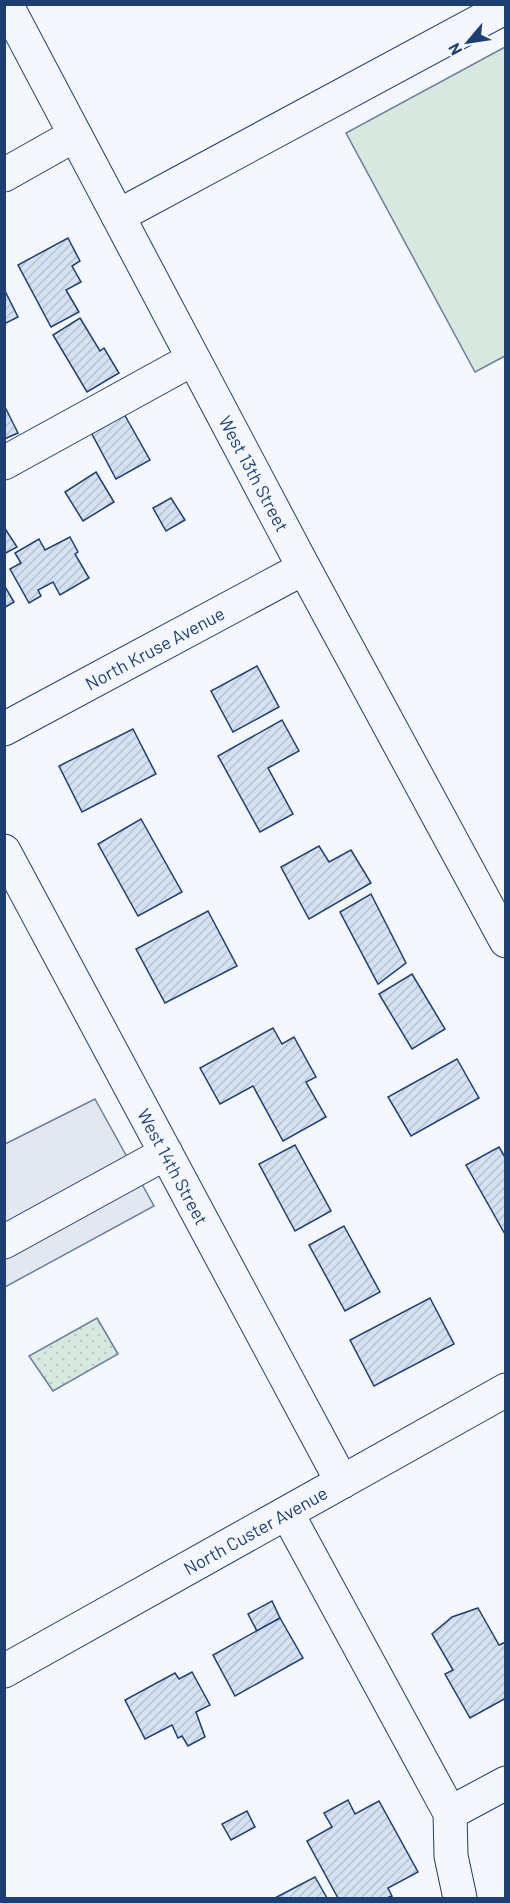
<svg xmlns="http://www.w3.org/2000/svg" width="510" height="1903" viewBox="0 0 510 1903" font-family="Barlow,sans-serif">
<defs>
<pattern id="park-dots" width="8" height="8" patternUnits="userSpaceOnUse" patternTransform="scale(1.5)"><rect width="8" height="8" fill="#d7e8df"/><path d="M2 2h.1M6 6h.1" fill="none" stroke="#b8c8c3" stroke-width="1.8" stroke-linecap="round"/></pattern>
<pattern id="building-hatch" width="6" height="6" patternUnits="userSpaceOnUse" patternTransform="scale(1.5)"><rect width="6" height="6" fill="#d5e0f0"/><path d="M-1 1l2-2M0 6l6-6M5 7l2-2" fill="none" stroke="#b6c1d1"/></pattern>
</defs>
<rect width="100%" height="100%" fill="#f4f7fb"/>
<path fill="#d7e8df" stroke="#687fa3" stroke-width="1.5" d="M 505,47 L 505,356 L 475,372 L 346,133 Z"/>
<path fill="url(#park-dots)" stroke="#687fa3" stroke-width="1.5" d="M 97,1318 L 118,1354 L 53,1391 L 29,1356 Z"/>
<path fill="#e3e8f0" stroke="#687fa3" stroke-width="1.5" d="M 95,1099 L 154,1206 L 5,1287 L 5,1144 Z"/>
<g fill="url(#building-hatch)" stroke="#1d3f73" stroke-width="1.5">
<path d="M 68,238 L 80,261 L 72,266 L 81,282 L 66,290 L 79,312 L 51,327 L 18,265 Z"/>
<path d="M 4,289 L 18,317 L 4,324 Z"/>
<path d="M 80,318 L 100,351 L 104,348 L 119,373 L 87,392 L 53,335 Z"/>
<path d="M 4,405 L 18,433 L 4,439 Z"/>
<path d="M 119,405 L 150,460 L 116,479 L 86,423 Z"/>
<path d="M 96,472 L 114,502 L 83,521 L 65,492 Z"/>
<path d="M 171,498 L 185,520 L 166,531 L 153,508 Z"/>
<path d="M 4,527 L 17,547 L 4,554 Z"/>
<path d="M 70,537 L 78,552 L 75,554 L 89,578 L 60,595 L 53,582 L 38,590 L 41,596 L 29,603 L 10,569 L 21,563 L 15,553 L 39,539 L 45,550 Z"/>
<path d="M 4,585 L 14,602 L 4,608 Z"/>
<path d="M 257,666 L 279,707 L 233,732 L 211,691 Z"/>
<path d="M 282,720 L 299,751 L 268,768 L 293,814 L 260,832 L 218,756 Z"/>
<path d="M 133,729 L 156,774 L 82,812 L 59,766 Z"/>
<path d="M 141,819 L 182,892 L 138,916 L 98,844 Z"/>
<path d="M 319,846 L 329,862 L 351,850 L 371,883 L 309,919 L 281,867 Z"/>
<path d="M 371,894 L 406,963 L 378,984 L 340,912 Z"/>
<path d="M 208,911 L 237,966 L 165,1003 L 136,949 Z"/>
<path d="M 412,974 L 445,1029 L 412,1049 L 379,994 Z"/>
<path d="M 273,1028 L 282,1044 L 294,1037 L 316,1077 L 306,1082 L 326,1117 L 283,1141 L 253,1086 L 220,1104 L 200,1068 Z"/>
<path d="M 457,1059 L 479,1098 L 411,1136 L 388,1097 Z"/>
<path d="M 295,1145 L 331,1211 L 295,1231 L 259,1164 Z"/>
<path d="M 499,1147 L 506,1159 L 506,1236 L 466,1165 Z"/>
<path d="M 344,1226 L 380,1292 L 345,1311 L 309,1245 Z"/>
<path d="M 430,1298 L 454,1344 L 374,1386 L 350,1340 Z"/>
<path d="M 272,1601 L 280,1618 L 257,1631 L 248,1614 Z"/>
<path d="M 478,1608 L 499,1645 L 506,1642 L 506,1698 L 470,1718 L 445,1674 L 453,1670 L 432,1634 L 452,1617 Z"/>
<path d="M 280,1618 L 303,1658 L 235,1696 L 213,1655 Z"/>
<path d="M 192,1672 L 210,1705 L 196,1712 L 205,1737 L 188,1746 L 182,1736 L 178,1738 L 172,1725 L 145,1739 L 125,1700 L 175,1673 L 179,1679 Z"/>
<path d="M 348,1800 L 355,1814 L 379,1801 L 418,1872 L 388,1888 L 392,1896 L 387,1898 L 338,1898 L 307,1841 L 332,1827 L 324,1813 Z"/>
<path d="M 247,1811 L 255,1827 L 231,1840 L 222,1824 Z"/>
<path d="M 315,1877 L 327,1898 L 275,1898 Z"/>
</g>
<g fill="none" stroke-linecap="round" stroke-linejoin="round">
<defs>
<g id="minor">
<path d="M 4,175 L 75,135"/>
<path d="M 118,216 L 506,7"/>
<path d="M 4,463 L 193,359"/>
<path id="s1" d="M 4,729 L 304,568"/>
<path id="s2" d="M 4,851 L 342,1482"/>
<path d="M 4,1242 L 166,1153"/>
<path d="M 287,1513 L 450,1813 L 451,1856 L 460,1898"/>
<path id="s3" d="M 4,1671 L 506,1390"/>
<path d="M 450,1813 L 506,1783"/>
</g>
<g id="major">
<path id="s4" d="M 6,4 L 304,568 L 506,941"/>
</g>
</defs>
<use href="#minor" stroke="#1d3f73" stroke-width="35"/>
<use href="#major" stroke="#1d3f73" stroke-width="35"/>
<use href="#minor" stroke="#f4f7fb" stroke-width="33"/>
<use href="#major" stroke="#f4f7fb" stroke-width="33"/>
</g>
<g text-anchor="middle" dominant-baseline="central" stroke-width="4.5" stroke-linejoin="round" paint-order="stroke">
<g font-size="18" fill="#1d3f73" stroke="#f4f7fb">
<text stroke="none"><textPath href="#s4" startOffset="531">West 13th Street</textPath></text>
<text stroke="none"><textPath href="#s1" startOffset="171">North Kruse Avenue</textPath></text>
<text stroke="none"><textPath href="#s2" startOffset="358">West 14th Street</textPath></text>
<text stroke="none"><textPath href="#s3" startOffset="288">North Custer Avenue</textPath></text>
</g>
</g>
<rect width="510" height="1903" fill="none" stroke="#1d3f73" stroke-width="12"/>
<g transform="translate(468 42) rotate(241)" stroke="#f4f7fb" stroke-width="4.5" paint-order="stroke">
<path d="M0-4.5L10 22L0 15L-10 22Z" fill="#1d3f73"/>
<text y="-9" font-size="16" font-weight="bold" text-anchor="middle" fill="#1d3f73">N</text>
</g>
</svg>
